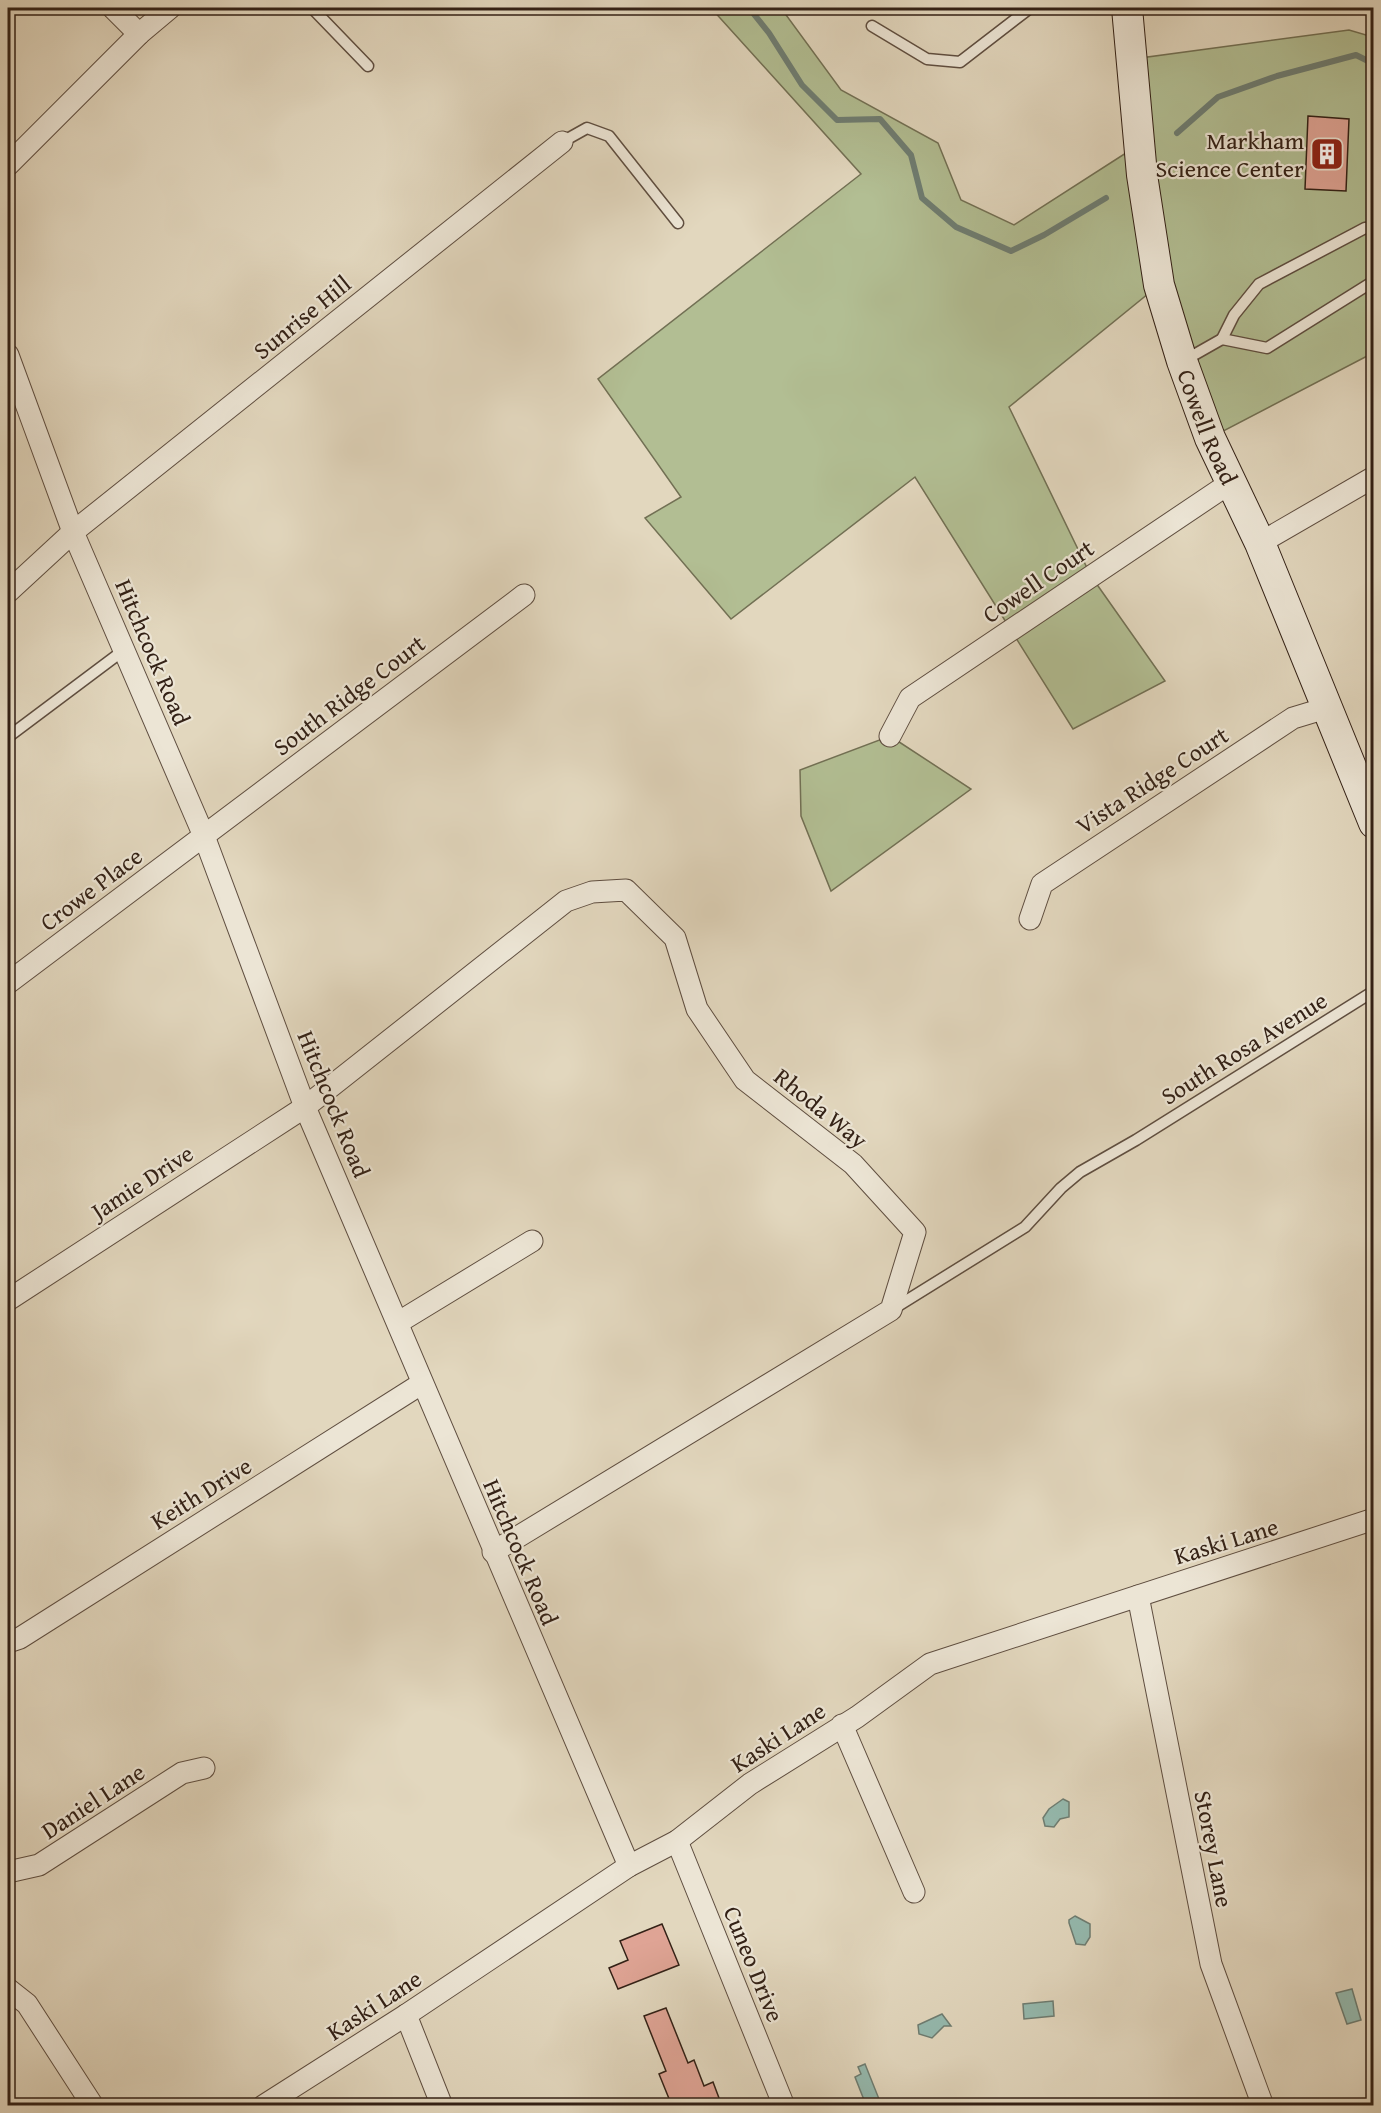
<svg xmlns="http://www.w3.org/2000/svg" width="1381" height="2113" viewBox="0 0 1381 2113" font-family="'Gentium Book Plus',serif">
<rect width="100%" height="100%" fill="#e2d7be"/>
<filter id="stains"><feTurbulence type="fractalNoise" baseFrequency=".00333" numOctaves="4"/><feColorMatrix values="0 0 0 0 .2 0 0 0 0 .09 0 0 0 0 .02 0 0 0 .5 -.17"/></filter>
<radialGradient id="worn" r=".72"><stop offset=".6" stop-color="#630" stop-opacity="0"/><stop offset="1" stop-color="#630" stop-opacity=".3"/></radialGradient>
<g fill="#b2be93" stroke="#727054" stroke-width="1.5">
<path d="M 711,8 L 781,8 L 841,90 L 938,143 L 961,200 L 1014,225 L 1140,144 L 1133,59 L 1349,30 L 1373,37 L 1373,353 L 1210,438 L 1159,285 L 1009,407 L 1091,576 L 1165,681 L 1073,729 L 915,477 L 731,619 L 645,518 L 681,497 L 598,379 L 861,174 Z"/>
<path d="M 890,736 L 971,789 L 831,891 L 801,816 L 800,770 Z"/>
</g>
<g fill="#95baaf" stroke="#6e7d72" stroke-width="1.5">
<path d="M 1063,1799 L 1069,1802 L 1069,1817 L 1060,1819 L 1054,1827 L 1045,1826 L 1043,1818 L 1049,1809 Z"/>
<path d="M 1075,1916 L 1090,1924 L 1090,1937 L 1085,1945 L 1076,1944 L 1069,1923 L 1069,1920 Z"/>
<path d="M 1352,1989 L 1361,2020 L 1347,2024 L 1336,1993 Z"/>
<path d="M 1053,2001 L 1054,2016 L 1024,2019 L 1023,2004 Z"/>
<path d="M 942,2014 L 951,2026 L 944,2026 L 932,2038 L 919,2034 L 918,2025 Z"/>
<path d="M 865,2064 L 879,2099 L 866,2105 L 855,2077 L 861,2074 L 858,2067 Z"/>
</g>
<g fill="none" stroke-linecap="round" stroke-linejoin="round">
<g stroke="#6e7d72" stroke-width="6">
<path d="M 749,8 L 769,33 L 802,85 L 837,120 L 880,119 L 911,155 L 922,198 L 956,227 L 1011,251 L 1044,235 L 1106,198"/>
<path d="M 1177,133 L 1218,97 L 1277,76 L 1356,55 L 1374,64"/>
</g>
</g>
<g fill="#dfa495" stroke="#332116" stroke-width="1.5">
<path d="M 1308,116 L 1349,119 L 1346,191 L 1305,189 Z"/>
<path d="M 662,1924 L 679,1965 L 618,1989 L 609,1968 L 628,1960 L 620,1941 Z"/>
<path d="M 666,2008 L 688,2063 L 694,2060 L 704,2086 L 713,2082 L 722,2106 L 672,2106 L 659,2074 L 666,2071 L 644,2016 Z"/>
</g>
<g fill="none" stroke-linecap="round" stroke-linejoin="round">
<defs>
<g id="lane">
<path d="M 312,8 L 368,66"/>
<path d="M 872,26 L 927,59 L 960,62 L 1030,8"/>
<path d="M 562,142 L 587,128 L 609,136 L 678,223"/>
<path d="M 1222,339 L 1267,348 L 1374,281"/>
<path d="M 1185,360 L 1222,339 L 1234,315 L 1259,284 L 1365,228 L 1374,227"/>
<path d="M 8,737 L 124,650"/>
<path d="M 893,1309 L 1025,1227 L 1061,1188 L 1080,1172 L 1136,1140 L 1374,991"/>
</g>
<g id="street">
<path d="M 113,8 L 139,34"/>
<path d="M 8,165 L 139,34 L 170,8"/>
<path d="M 8,355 L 73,532 L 204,836 L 305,1107 L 629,1866"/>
<path d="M 1260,543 L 1374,477"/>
<path d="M 8,592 L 73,532 L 562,142"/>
<path d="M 890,736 L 910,698 L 1230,483"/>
<path d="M 1030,919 L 1042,884 L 1293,718 L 1326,708"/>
<path d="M 8,983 L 524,595"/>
<path d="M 8,1300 L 305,1107 L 566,901 L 592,892 L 626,890 L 675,938 L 697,1009 L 745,1080 L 853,1164 L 915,1232 L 891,1310 L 493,1552"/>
<path d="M 399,1322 L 532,1241"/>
<path d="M 1138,1596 L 1211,1964 L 1263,2106"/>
<path d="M 8,1642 L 20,1638 L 421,1384"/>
<path d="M 842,1725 L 914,1892"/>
<path d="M 677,1841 L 784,2106"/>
<path d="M 8,1872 L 39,1865 L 182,1773 L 204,1768"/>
<path d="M 8,1989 L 27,2004 L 93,2106"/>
<path d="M 406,2015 L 442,2106"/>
<path d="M 263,2106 L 406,2015 L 629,1866 L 677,1841 L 750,1784 L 857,1717 L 930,1664 L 1374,1519"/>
</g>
<g id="secondary">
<path id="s1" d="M 1127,8 L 1142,175 L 1159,285 L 1182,361 L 1210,438 L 1260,543 L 1374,823"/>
</g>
</defs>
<use href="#lane" stroke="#5f4e40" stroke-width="13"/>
<use href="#street" stroke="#5f4e40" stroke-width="23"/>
<use href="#secondary" stroke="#332116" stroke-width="32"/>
<use href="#lane" stroke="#ece5d5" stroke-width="10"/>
<use href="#street" stroke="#ece5d5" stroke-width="21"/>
<use href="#secondary" stroke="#ece5d5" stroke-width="30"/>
</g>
<defs>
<symbol id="building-square" viewBox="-11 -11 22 22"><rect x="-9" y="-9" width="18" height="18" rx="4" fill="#8f2418" stroke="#ece5d5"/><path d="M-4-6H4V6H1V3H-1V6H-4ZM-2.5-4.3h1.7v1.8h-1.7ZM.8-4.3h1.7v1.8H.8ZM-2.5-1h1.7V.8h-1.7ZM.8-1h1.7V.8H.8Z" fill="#fff"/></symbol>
</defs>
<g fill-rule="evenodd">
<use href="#building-square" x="1308" y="135" width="38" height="38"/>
</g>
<g text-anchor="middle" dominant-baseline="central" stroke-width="4.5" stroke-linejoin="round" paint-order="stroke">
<g font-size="24" fill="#332116" stroke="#ece5d5" text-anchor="end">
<text x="1304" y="140">Markham<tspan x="1304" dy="28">Science Center</tspan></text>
</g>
<g font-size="24" fill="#332116" stroke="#ece5d5">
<text transform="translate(302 317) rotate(-39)">Sunrise Hill</text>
<text stroke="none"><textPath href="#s1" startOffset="429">Cowell Road</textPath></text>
<text transform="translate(1038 581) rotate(-34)">Cowell Court</text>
<text transform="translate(153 652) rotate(67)">Hitchcock Road</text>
<text transform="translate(349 695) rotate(-37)">South Ridge Court</text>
<text transform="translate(1152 780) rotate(-33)">Vista Ridge Court</text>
<text transform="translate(91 889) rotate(-37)">Crowe Place</text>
<text transform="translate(1244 1048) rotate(-32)">South Rosa Avenue</text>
<text transform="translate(334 1104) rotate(68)">Hitchcock Road</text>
<text transform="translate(821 1108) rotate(39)">Rhoda Way</text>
<text transform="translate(142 1182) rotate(-33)">Jamie Drive</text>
<text transform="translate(201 1493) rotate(-32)">Keith Drive</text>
<text transform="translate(1226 1541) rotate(-17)">Kaski Lane</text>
<text transform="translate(521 1552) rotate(67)">Hitchcock Road</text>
<text transform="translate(778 1737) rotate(-33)">Kaski Lane</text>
<text transform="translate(93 1801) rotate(-33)">Daniel Lane</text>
<text transform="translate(1214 1849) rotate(79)">Storey Lane</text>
<text transform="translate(754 1964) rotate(68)">Cuneo Drive</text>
<text transform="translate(374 2005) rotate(-33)">Kaski Lane</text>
</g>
</g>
<rect width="1381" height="2113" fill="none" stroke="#e2d7be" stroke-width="30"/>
<rect x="9" y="9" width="1363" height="2095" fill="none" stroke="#332116" stroke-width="3"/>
<rect x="15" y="15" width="1351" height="2083" fill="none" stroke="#332116" stroke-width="1.5"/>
<rect width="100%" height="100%" filter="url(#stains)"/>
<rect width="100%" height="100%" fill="url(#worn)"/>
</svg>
